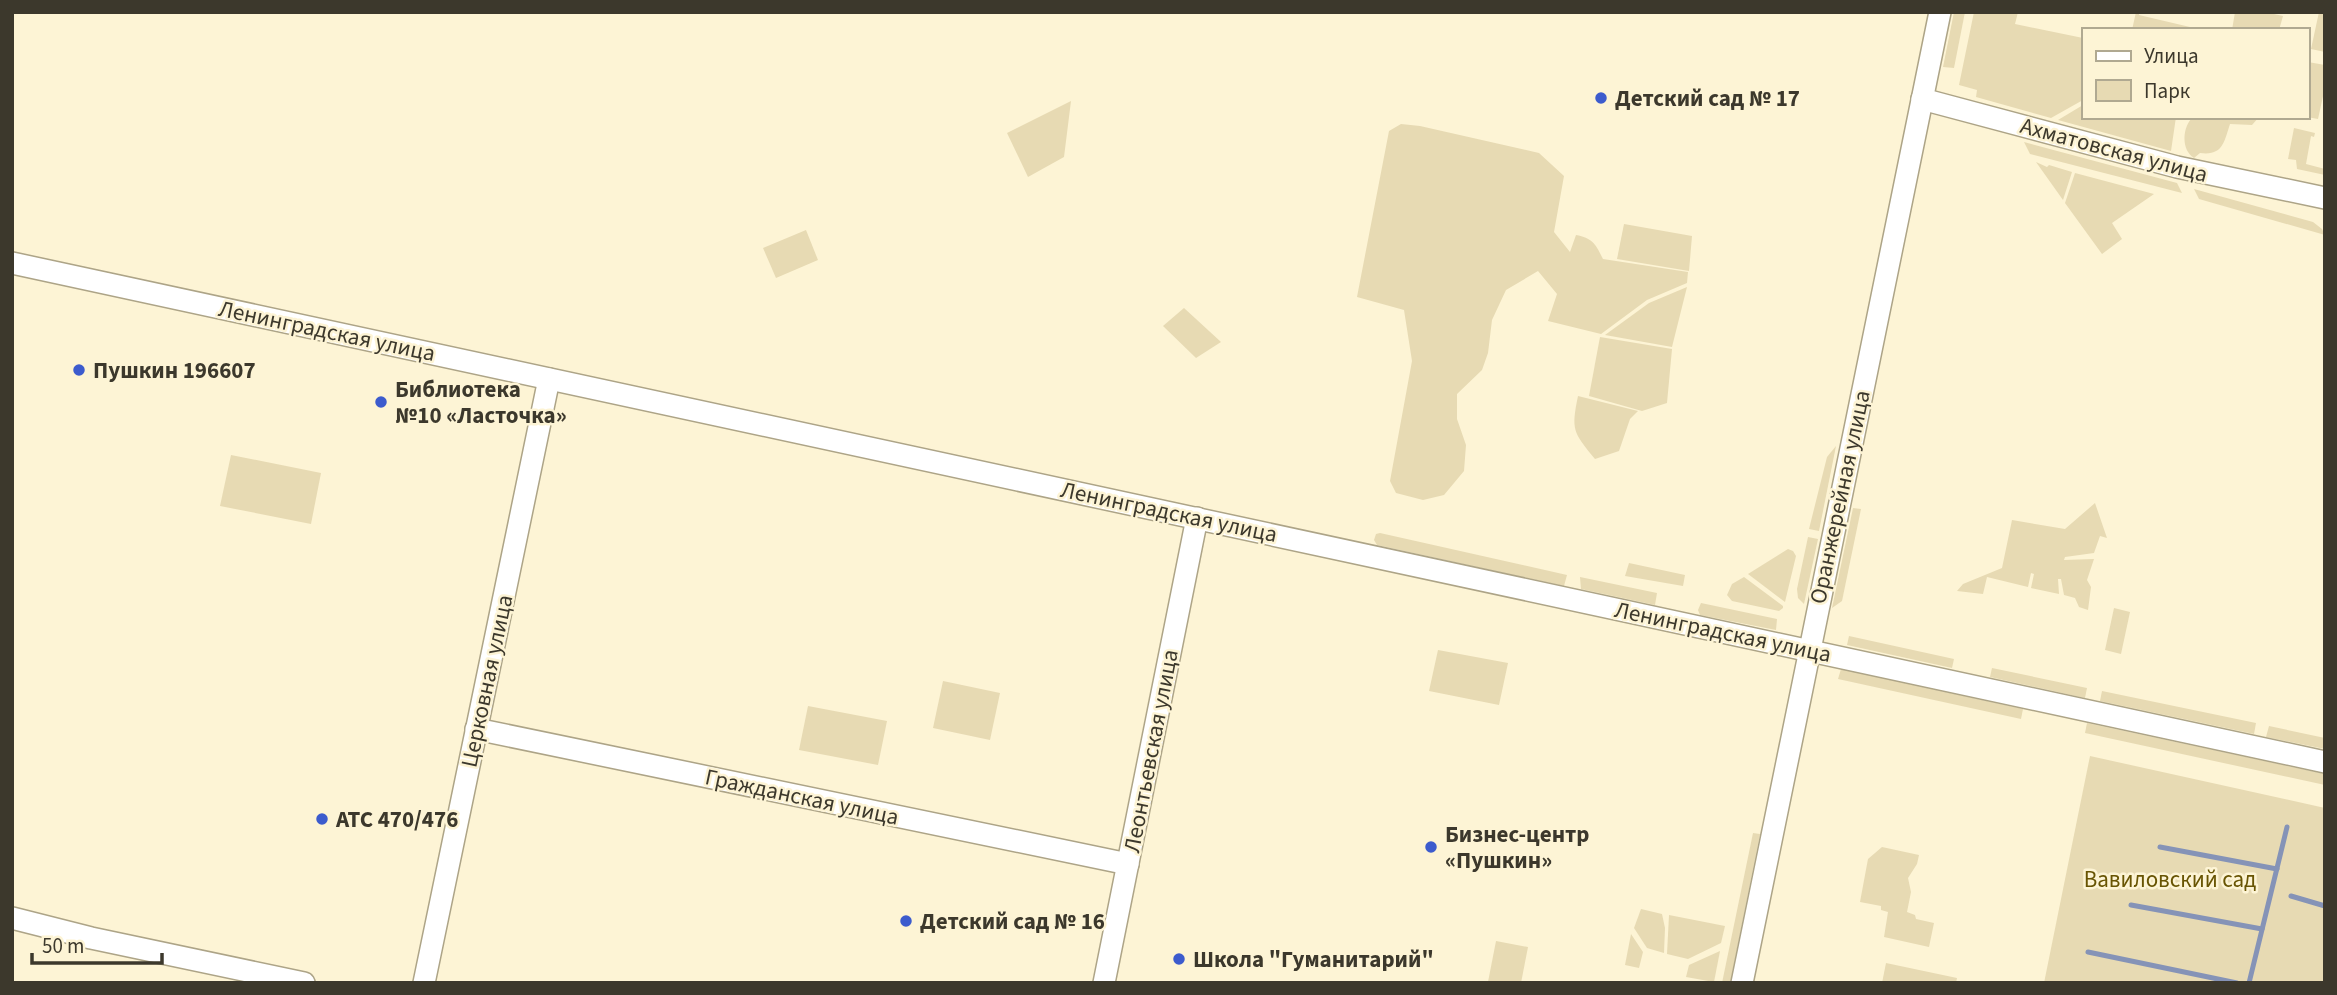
<svg xmlns="http://www.w3.org/2000/svg" width="2337" height="995" viewBox="0 0 2337 995" font-family="'Source Sans 3',sans-serif">
<rect width="100%" height="100%" fill="#fdf4d5"/>
<g fill="#e7dab3">
<path d="M 1954,12 L 1965,12 L 1954,68 L 1943,67 Z"/>
<path d="M 1974,12 L 2018,12 L 2015,24 L 2083,38 L 2083,100 L 2051,118 L 1976,97 L 1977,90 L 1959,85 Z"/>
<path d="M 2136,12 L 2139,12 L 2139,15 L 2190,27 L 2189,30 L 2132,30 Z"/>
<path d="M 2235,12 L 2265,12 L 2283,16 L 2279,30 L 2232,30 Z"/>
<path d="M 2319,12 L 2325,12 L 2325,52 L 2311,49 Z"/>
<path d="M 2308,62 L 2325,65 L 2325,87 L 2318,119 L 2307,117 Z"/>
<path d="M 1071,101 L 1064,157 L 1028,177 L 1007,133 Z"/>
<path d="M 2083,105 L 2083,117 L 2176,117 L 2171,151 L 2058,120 Z"/>
<path d="M 2193,117 L 2259,117 L 2252,125 L 2230,124 C 2224,142 2223,156 2200,153 L 2194,158 C 2181,150 2182,127 2193,117 Z"/>
<path d="M 1401,124 L 1420,126 L 1539,153 L 1564,176 L 1554,232 L 1570,252 L 1576,235 C 1593,238 1596,245 1603,259 L 1688,272 L 1687,283 L 1647,300 L 1601,334 L 1548,321 L 1557,294 L 1538,271 L 1506,290 L 1492,320 L 1488,353 L 1482,370 L 1457,394 L 1457,419 L 1466,445 L 1464,471 L 1444,495 L 1423,500 L 1396,493 L 1390,481 L 1412,361 L 1404,310 L 1357,297 L 1389,131 Z"/>
<path d="M 2294,128 L 2315,133 L 2314,137 L 2311,136 L 2306,164 L 2325,169 L 2325,175 L 2297,169 L 2296,160 L 2288,159 Z"/>
<path d="M 2024,142 L 2177,183 L 2182,193 L 2030,154 Z"/>
<path d="M 2036,162 L 2047,167 L 2049,165 L 2072,172 L 2063,200 Z"/>
<path d="M 2075,173 L 2154,194 L 2112,223 L 2122,239 L 2102,254 L 2065,203 Z"/>
<path d="M 2194,189 L 2313,222 L 2322,229 L 2325,235 L 2199,199 Z"/>
<path d="M 1624,224 L 1692,236 L 1689,271 L 1617,259 Z"/>
<path d="M 806,230 L 818,260 L 776,278 L 763,248 Z"/>
<path d="M 1687,287 L 1672,347 L 1605,335 L 1649,303 Z"/>
<path d="M 1184,308 L 1221,342 L 1196,358 L 1163,326 Z"/>
<path d="M 1600,337 L 1672,349 L 1667,403 L 1642,411 L 1589,396 Z"/>
<path d="M 1578,396 L 1638,411 L 1630,419 L 1619,451 L 1595,459 C 1573,432 1571,430 1578,396 Z"/>
<path d="M 1836,446 L 1819,531 L 1809,529 L 1827,457 Z"/>
<path d="M 231,455 L 321,473 L 311,524 L 220,506 Z"/>
<path d="M 2095,503 L 2107,538 L 2100,536 L 2094,553 L 2065,557 L 2064,560 L 2094,559 L 2087,580 L 2091,587 L 2088,610 L 2079,607 L 2075,598 L 2064,595 L 2061,579 L 2058,579 L 2059,594 L 2031,588 L 2034,574 L 2031,573 L 2028,587 L 1987,577 L 1983,594 L 1957,591 L 1963,584 L 2002,568 L 2012,520 L 2065,529 Z"/>
<path d="M 1853,508 L 1861,509 L 1842,601 L 1832,608 Z"/>
<path d="M 1380,533 L 1567,575 L 1564,586 L 1377,545 L 1374,540 L 1376,534 Z"/>
<path d="M 1808,537 L 1818,539 L 1804,604 L 1798,598 L 1797,589 Z"/>
<path d="M 1788,549 L 1793,551 L 1796,556 L 1785,602 L 1748,574 Z"/>
<path d="M 1629,563 L 1685,575 L 1683,586 L 1625,576 Z"/>
<path d="M 1580,577 L 1657,593 L 1655,605 L 1581,589 Z"/>
<path d="M 1744,577 L 1783,606 L 1783,608 L 1779,611 L 1732,601 L 1727,595 L 1732,584 Z"/>
<path d="M 1701,603 L 1777,619 L 1776,630 L 1700,615 L 1698,610 Z"/>
<path d="M 2114,608 L 2130,612 L 2121,654 L 2105,650 Z"/>
<path d="M 1849,636 L 1954,659 L 1952,668 L 1847,645 Z"/>
<path d="M 1438,650 L 1508,663 L 1499,705 L 1429,691 Z"/>
<path d="M 1992,668 L 2087,688 L 2085,698 L 1990,677 Z"/>
<path d="M 1841,669 L 2023,709 L 2021,719 L 1838,679 Z"/>
<path d="M 943,681 L 1000,693 L 990,740 L 933,728 Z"/>
<path d="M 2102,691 L 2256,723 L 2254,734 L 2100,701 Z"/>
<path d="M 808,706 L 887,721 L 878,765 L 799,750 Z"/>
<path d="M 2087,723 L 2325,774 L 2325,785 L 2085,733 Z"/>
<path d="M 2269,726 L 2325,738 L 2325,749 L 2266,737 Z"/>
<path d="M 2090,756 L 2325,808 L 2325,983 L 2044,983 Z"/>
<path d="M 1753,833 L 1760,834 L 1730,983 L 1722,983 Z"/>
<path d="M 1882,847 L 1919,855 L 1917,864 L 1908,878 L 1911,892 L 1907,912 L 1915,915 L 1916,919 L 1934,923 L 1929,947 L 1884,937 L 1888,912 L 1881,910 L 1881,906 L 1860,902 L 1868,859 Z"/>
<path d="M 1641,909 L 1662,914 L 1665,928 L 1664,953 L 1647,948 L 1634,928 Z"/>
<path d="M 1669,915 L 1725,926 L 1721,943 L 1688,959 L 1667,954 Z"/>
<path d="M 1631,934 L 1643,952 L 1639,968 L 1625,965 Z"/>
<path d="M 1496,941 L 1528,947 L 1521,983 L 1488,982 Z"/>
<path d="M 1720,951 L 1714,982 L 1686,977 L 1689,965 Z"/>
<path d="M 1886,963 L 1957,978 L 1956,983 L 1882,983 Z"/>
</g>
<g fill="none" stroke-linecap="round" stroke-linejoin="round">
<g stroke="#8593b7" stroke-width="5">
<path d="M 2160,847 L 2277,869"/>
<path d="M 2291,896 L 2325,906"/>
<path d="M 2131,905 L 2262,929"/>
<path d="M 2088,952 L 2237,983"/>
<path d="M 2249,983 L 2287,827"/>
</g>
<defs>
<g id="minor">
<path d="M 1922,99 L 2177,167 L 2325,198"/>
<path d="M 12,263 L 2325,762"/>
<path d="M 476,729 L 1128,864"/>
<path d="M 12,918 L 91,938 L 304,983"/>
<path d="M 424,983 L 549,379"/>
<path d="M 1104,983 L 1197,518"/>
<path d="M 1742,983 L 1940,12"/>
</g>
</defs>
<use href="#minor" stroke="#ada487" stroke-width="24"/>
<use href="#minor" stroke="#fff" stroke-width="21"/>
</g>
<g fill="#3c5bcd" stroke="#fdf4d5" stroke-width="2.5">
<circle cx="1601" cy="98" r="7"/>
<circle cx="79" cy="370" r="7"/>
<circle cx="381" cy="402" r="7"/>
<circle cx="322" cy="819" r="7"/>
<circle cx="1431" cy="847" r="7"/>
<circle cx="906" cy="921" r="7"/>
<circle cx="1179" cy="959" r="7"/>
</g>
<g text-anchor="middle" dominant-baseline="central" stroke-width="5" stroke-linejoin="round" paint-order="stroke">
<g font-size="23" font-weight="bold" fill="#3c382c" stroke="#fdf4d5" text-anchor="start">
<text x="1615" y="98">Детский сад № 17</text>
<text x="93" y="370">Пушкин 196607</text>
<text x="395" y="389">Библиотека<tspan x="395" dy="26">№10 «Ласточка»</tspan></text>
<text x="336" y="819">АТС 470/476</text>
<text x="1445" y="834">Бизнес-центр<tspan x="1445" dy="26">«Пушкин»</tspan></text>
<text x="920" y="921">Детский сад № 16</text>
<text x="1193" y="959">Школа "Гуманитарий"</text>
</g>
<g font-size="23" fill="#3c382c" stroke="#fdf4d5">
<text transform="translate(2114 150) rotate(15)">Ахматовская улица</text>
<text transform="translate(327 331) rotate(12)">Ленинградская улица</text>
<text transform="translate(1840 497) rotate(-78)">Оранжерейная улица</text>
<text transform="translate(1169 512) rotate(12)">Ленинградская улица</text>
<text transform="translate(1723 632) rotate(12)">Ленинградская улица</text>
<text transform="translate(487 681) rotate(-78)">Церковная улица</text>
<text transform="translate(1151 751) rotate(-79)">Леонтьевская улица</text>
<text transform="translate(802 797) rotate(12)">Гражданская улица</text>
</g>
<g font-size="23" fill="#685403" stroke="#fdf4d5">
<text x="2170" y="879">Вавиловский сад</text>
</g>
</g>
<rect width="2337" height="995" fill="none" stroke="#3c382c" stroke-width="28"/>
<rect x="2082" y="28" width="228" height="91" fill="#fdf4d5" stroke="#b0a991" stroke-width="2"/>
<rect x="2096" y="51" width="35" height="10" fill="#ffffff" stroke="#b0a991" stroke-width="2"/>
<text x="2144" y="63" font-size="21" fill="#3c382c">Улица</text>
<rect x="2096" y="80" width="35" height="21" fill="#e7dab3" stroke="#b0a991" stroke-width="2"/>
<text x="2144" y="98" font-size="21" fill="#3c382c">Парк</text>
<path d="M32 953v10h130v-10" fill="none" stroke="#3c382c" stroke-width="3.5"/>
<text x="42" y="953" font-size="21" fill="#3c382c" stroke="#fdf4d5" stroke-width="5" paint-order="stroke">50 m</text>
</svg>
